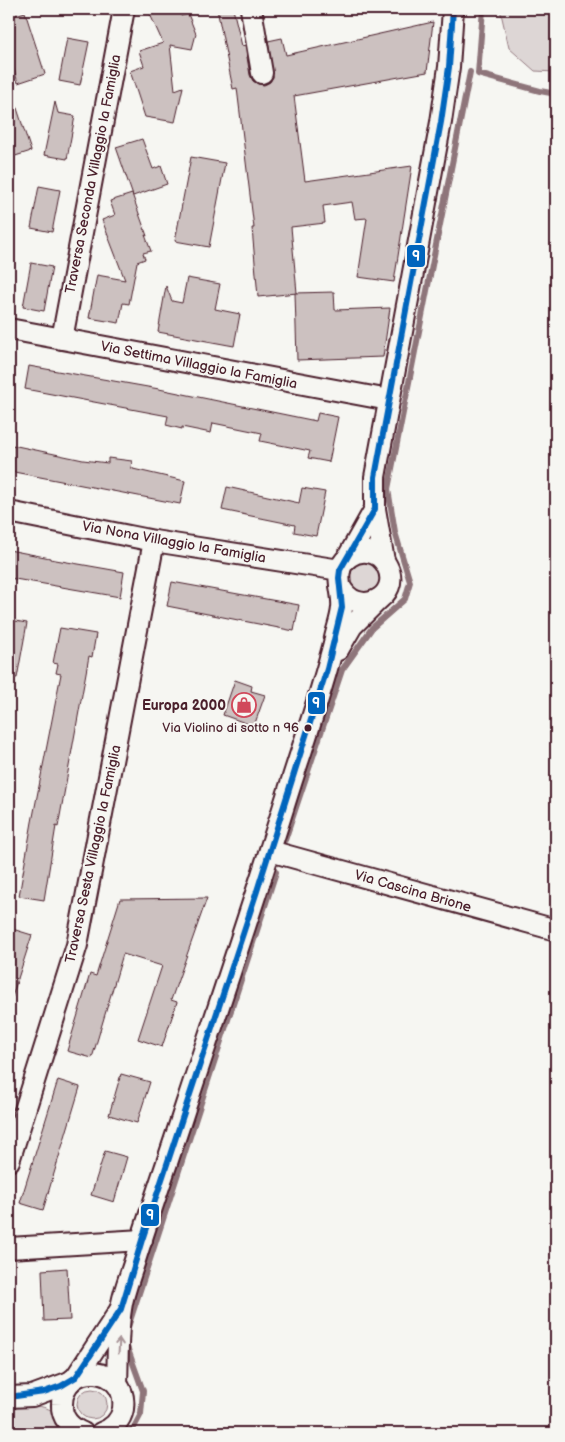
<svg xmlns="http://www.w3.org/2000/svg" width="565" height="1442" viewBox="0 0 565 1442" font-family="'Balsamiq Sans',sans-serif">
<rect width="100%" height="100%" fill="#f6f6f2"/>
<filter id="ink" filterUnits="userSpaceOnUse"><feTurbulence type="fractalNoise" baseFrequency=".02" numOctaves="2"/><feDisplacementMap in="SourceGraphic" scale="10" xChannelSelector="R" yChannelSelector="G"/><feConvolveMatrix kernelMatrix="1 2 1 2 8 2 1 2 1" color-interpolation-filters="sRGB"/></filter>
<g filter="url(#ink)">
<g fill="#ddd6d5" stroke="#947a80">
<path d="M 500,9 L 556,9 L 556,72 L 535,71 L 509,48 Z"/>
<circle cx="365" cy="577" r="15"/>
<circle cx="92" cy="1404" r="15"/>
<path d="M 33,1405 C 56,1409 57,1413 69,1433 L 9,1433 L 9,1406 Z"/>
</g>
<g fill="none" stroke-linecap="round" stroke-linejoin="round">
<g stroke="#8e747a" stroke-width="6">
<path d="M 483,9 L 478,74 L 540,91 L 556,94"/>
<path d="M 285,840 L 342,670 L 372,628 L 405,599 L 410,582 L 395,532 L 388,489 L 470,72"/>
<path d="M 127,1330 L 276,872"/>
<path d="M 126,1344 L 143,1391 L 141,1414 L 131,1433"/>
</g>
</g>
<g fill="#ccc1c0" stroke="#4a1f2b">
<path d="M 150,9 L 178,9 L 181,16 L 188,14 L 196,34 L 192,49 L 170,45 L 175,90 L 183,87 L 175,122 L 145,117 L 130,71 L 144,66 L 139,51 L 163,43 L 149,12 L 151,11 Z"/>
<path d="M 217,9 L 233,9 L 242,46 L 245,45 L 250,75 L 253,81 L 258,84 L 264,85 L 270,82 L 273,77 L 268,41 L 282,38 L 286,55 L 433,22 L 427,72 L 294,96 L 305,181 L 412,166 L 394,282 L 358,277 L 367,218 L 355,219 L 352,202 L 323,206 L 325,223 L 291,227 L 297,293 L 258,297 L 252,228 L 254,228 L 237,88 L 233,89 Z"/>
<path d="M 25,12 L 45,74 L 18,83 L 9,52 L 9,17 Z"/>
<path d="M 67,38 L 89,42 L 80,85 L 59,81 Z"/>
<path d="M 9,93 L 12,93 L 31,151 L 9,158 Z"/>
<path d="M 55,102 L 58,113 L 75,116 L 67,159 L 44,155 Z"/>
<path d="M 142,139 L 153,169 L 161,166 L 167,184 L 133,196 L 116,147 Z"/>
<path d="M 191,157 L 225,163 L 209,247 L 175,241 Z"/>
<path d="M 39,186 L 60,190 L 52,232 L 31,228 Z"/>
<path d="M 132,194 L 147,236 L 145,235 L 151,251 L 143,253 L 145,259 L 137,262 L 129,304 L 123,303 L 119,323 L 89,318 L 97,275 L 125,280 L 102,220 L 115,215 L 110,201 Z"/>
<path d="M 31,263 L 52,267 L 44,311 L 23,307 Z"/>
<path d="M 187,278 L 220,284 L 215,309 L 240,314 L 234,346 L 158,332 L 166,286 L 172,301 L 182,303 Z"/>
<path d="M 334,292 L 335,310 L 390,308 L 383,357 L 297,360 L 295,293 Z"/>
<path d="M 29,366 L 159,389 L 316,421 L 318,413 L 338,417 L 329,462 L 308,458 L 310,451 L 260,441 L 262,433 L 213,423 L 211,433 L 182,427 L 182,429 L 166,425 L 168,416 L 25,389 Z"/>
<path d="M 12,445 L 83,460 L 108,463 L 108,458 L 132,461 L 131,468 L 133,468 L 133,469 L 185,481 L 180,504 L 9,471 L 9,458 Z"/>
<path d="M 227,487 L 299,503 L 302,488 L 325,492 L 316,536 L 294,532 L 295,525 L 222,510 Z"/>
<path d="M 9,550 L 50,558 L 50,559 L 124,572 L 120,597 L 9,578 Z"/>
<path d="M 172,582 L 299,605 L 294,631 L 167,606 Z"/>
<path d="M 9,620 L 27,623 L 17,678 L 9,677 Z"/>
<path d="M 60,628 L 96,634 L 92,657 L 89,656 L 58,827 L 56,826 L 44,900 L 19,896 L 32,822 L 61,674 L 56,673 L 58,664 L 53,663 Z"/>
<path d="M 235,680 L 252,686 L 251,691 L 265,695 L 254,726 L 223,715 Z"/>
<path d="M 207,898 L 171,1000 L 177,1002 L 162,1047 L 138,1039 L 162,966 L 123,954 L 92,1058 L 67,1051 L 90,974 L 96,976 L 120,899 Z"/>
<path d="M 9,928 L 32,935 L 12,997 L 9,996 Z"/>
<path d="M 121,1074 L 150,1082 L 137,1123 L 109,1115 Z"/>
<path d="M 58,1080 L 80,1087 L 43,1210 L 20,1203 Z"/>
<path d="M 105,1151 L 127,1157 L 114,1202 L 91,1195 Z"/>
<path d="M 67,1268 L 70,1320 L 44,1321 L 42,1270 Z"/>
</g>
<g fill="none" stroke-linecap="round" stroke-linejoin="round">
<defs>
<g id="minor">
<path d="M 251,9 L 262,73"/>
<path d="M 9,329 L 389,400"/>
<path d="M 62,339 L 124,9"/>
<path d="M 9,512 L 154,541 L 340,570"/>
<path d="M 348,557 L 375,509"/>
<path d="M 384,561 L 375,509 L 375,477 L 441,122 L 449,67 L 453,9"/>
<path d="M 338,650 L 352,626 L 379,599"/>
<path d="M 270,851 L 556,930"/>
<path d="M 9,1161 L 77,945 L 154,541"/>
<path d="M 9,1248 L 142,1240"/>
<path d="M 76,1377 L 120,1310"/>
<path d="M 117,1384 C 118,1360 117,1333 121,1309 C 123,1292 131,1274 136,1257 C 152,1206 170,1155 186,1105 C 220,1002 255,899 287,796 C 303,745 321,694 334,643 C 336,631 341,620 342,608 C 344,591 331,570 349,557 C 354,553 361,551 368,552 C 376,553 383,558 387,566 C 403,597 357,620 340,586"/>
<path d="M 9,1397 L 32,1396 L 70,1382"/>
<path d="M 83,1433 C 71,1428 61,1418 62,1404 C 63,1359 129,1365 123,1409 C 121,1421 112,1429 101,1433"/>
</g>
</defs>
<use href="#minor" stroke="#4a1f2b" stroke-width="24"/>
<use href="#minor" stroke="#f6f6f2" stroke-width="20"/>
<defs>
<path id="bus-1" d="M 9,1397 L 44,1392 L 61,1386 L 76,1377 L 121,1309 L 142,1240 L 257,891 L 327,669 L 342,607 L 339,578 L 340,570 L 375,509 L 375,477 L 441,122 L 449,67 L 453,9"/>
</defs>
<use href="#bus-1" stroke="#f6f6f2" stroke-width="10"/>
<use href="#bus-1" stroke="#0065bd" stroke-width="6"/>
</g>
<defs><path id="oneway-shaft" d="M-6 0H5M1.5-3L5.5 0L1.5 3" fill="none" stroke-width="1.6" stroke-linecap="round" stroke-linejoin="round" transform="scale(1.25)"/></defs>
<use stroke="#a99598" href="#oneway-shaft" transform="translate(119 1346) rotate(-87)"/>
</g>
<defs>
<symbol id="shop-ring" viewBox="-11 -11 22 22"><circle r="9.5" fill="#f6f6f2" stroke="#d1495b" stroke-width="1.5"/><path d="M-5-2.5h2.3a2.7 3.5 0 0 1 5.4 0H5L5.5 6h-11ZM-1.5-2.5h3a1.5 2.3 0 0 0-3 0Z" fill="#d1495b"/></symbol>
</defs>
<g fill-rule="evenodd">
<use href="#shop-ring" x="230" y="691" width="28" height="28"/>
</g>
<circle fill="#4a1f2b" stroke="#f6f6f2" stroke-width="2" cx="308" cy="728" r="4.5"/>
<g text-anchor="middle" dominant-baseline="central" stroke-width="4" stroke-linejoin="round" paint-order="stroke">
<g font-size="13" fill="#4a1f2b" stroke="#f6f6f2" text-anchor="end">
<text x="299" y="728">Via Violino di sotto n 96</text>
</g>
<g font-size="14" fill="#4a1f2b" stroke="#f6f6f2">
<text transform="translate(93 174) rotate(-79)">Traversa Seconda Villaggio la Famiglia</text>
<text transform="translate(199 365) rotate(11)">Via Settima Villaggio la Famiglia</text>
<text transform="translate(174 542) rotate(10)">Via Nona Villaggio la Famiglia</text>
<text transform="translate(93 854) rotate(-78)">Traversa Sesta Villaggio la Famiglia</text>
<text transform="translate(413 891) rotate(16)">Via Cascina Brione</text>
</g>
<g font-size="14" font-weight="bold" fill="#4a1f2b" stroke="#f6f6f2" text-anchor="end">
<text x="226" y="705">Europa 2000</text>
</g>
</g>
<g stroke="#f6f6f2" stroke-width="2">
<rect x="406" y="244" width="20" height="24" rx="5" fill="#0065bd"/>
<rect x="307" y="691" width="19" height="24" rx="5" fill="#0065bd"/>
<rect x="140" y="1203" width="20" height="24" rx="5" fill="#0065bd"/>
</g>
<g font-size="14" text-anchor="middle" font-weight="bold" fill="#fff">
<text x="416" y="261">9</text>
<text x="316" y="708">9</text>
<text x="150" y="1220">9</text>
</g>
<rect width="565" height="1442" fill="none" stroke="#f6f6f2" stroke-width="30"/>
<rect x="15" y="15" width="535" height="1412" fill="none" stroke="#4a1f2b" stroke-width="2" filter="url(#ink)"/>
</svg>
